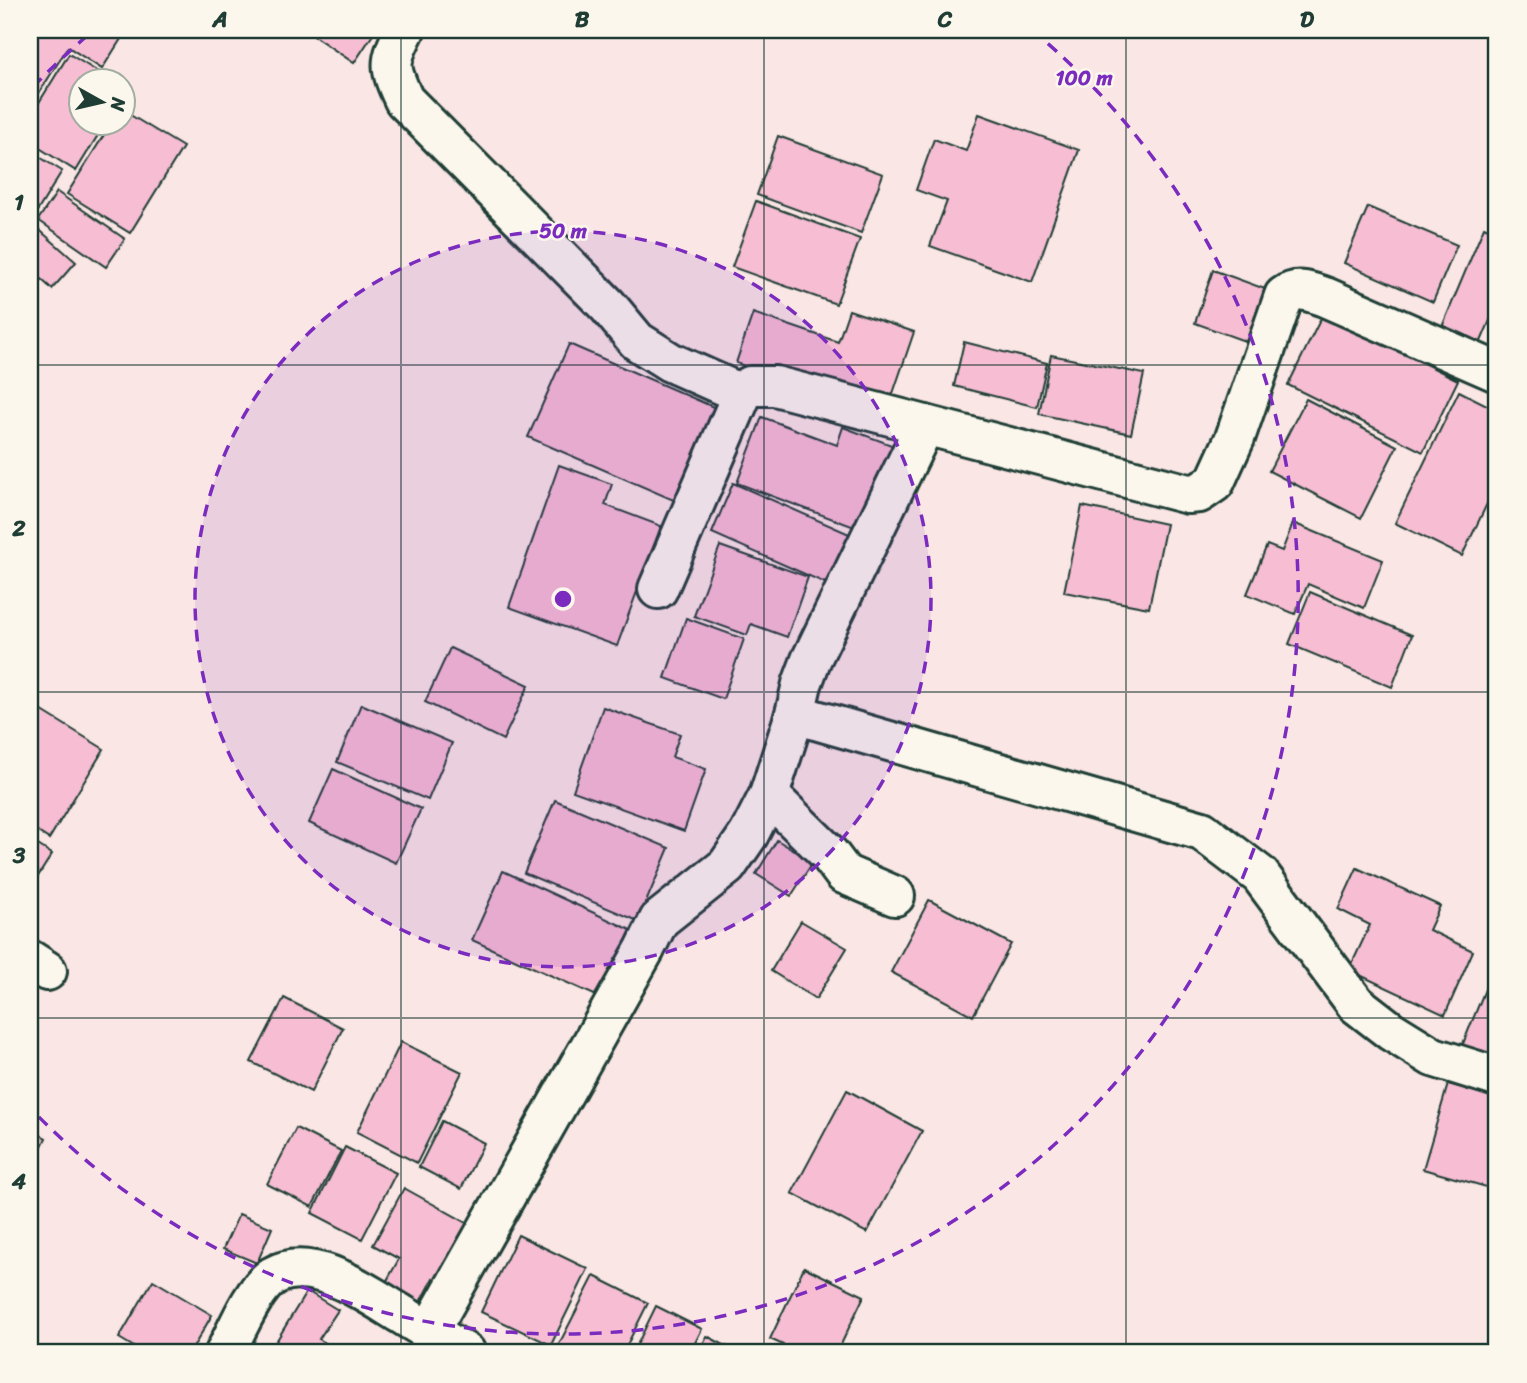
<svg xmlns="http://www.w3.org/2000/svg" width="1527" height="1383" viewBox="0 0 1527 1383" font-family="Sriracha,sans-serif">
<rect width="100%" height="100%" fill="#fae6e4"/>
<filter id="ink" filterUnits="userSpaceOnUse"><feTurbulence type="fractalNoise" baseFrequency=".0143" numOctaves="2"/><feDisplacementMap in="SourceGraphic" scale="14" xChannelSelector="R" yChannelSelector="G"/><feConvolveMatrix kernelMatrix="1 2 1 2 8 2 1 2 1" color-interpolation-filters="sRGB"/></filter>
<g filter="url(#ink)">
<g fill="#f6bdd3" stroke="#1f3d34" stroke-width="2">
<path d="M 30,30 L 125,30 L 126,31 L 102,69 L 68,47 L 34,101 L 30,98 Z"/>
<path d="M 305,30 L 376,30 L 354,63 Z"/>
<path d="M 69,54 L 111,80 L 80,80 L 80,122 L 106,122 L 76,171 L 30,142 L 30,117 Z"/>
<path d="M 122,110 L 183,147 L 130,233 L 67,194 L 112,122 L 122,122 Z"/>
<path d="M 979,114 L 1079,150 L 1032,282 L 930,246 L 947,201 L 916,190 L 934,139 L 966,151 Z"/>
<path d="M 778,136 L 883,174 L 861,233 L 757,195 Z"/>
<path d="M 30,151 L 62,171 L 38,210 L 30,205 Z"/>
<path d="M 57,192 L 125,239 L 106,267 L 38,220 Z"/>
<path d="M 756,201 L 860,239 L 836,304 L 732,267 Z"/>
<path d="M 1368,207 L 1457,245 L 1433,302 L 1344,263 Z"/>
<path d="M 35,226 L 76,262 L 52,289 L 30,269 L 30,231 Z"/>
<path d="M 1484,227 L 1497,233 L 1497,304 L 1477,351 L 1439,334 Z"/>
<path d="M 1213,270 L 1268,290 L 1250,343 L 1195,323 Z"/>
<path d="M 849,310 L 914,332 L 886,414 L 736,363 L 753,313 L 838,342 Z"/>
<path d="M 1323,314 L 1458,380 L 1423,452 L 1288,385 Z"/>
<path d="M 964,342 L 1047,363 L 1037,407 L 954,386 Z"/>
<path d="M 569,344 L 718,409 L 678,502 L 528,437 Z"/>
<path d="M 1051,355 L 1144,374 L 1131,434 L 1039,414 Z"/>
<path d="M 1459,391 L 1497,410 L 1497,483 L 1462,556 L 1395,523 Z"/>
<path d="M 1306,399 L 1397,446 L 1361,518 L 1269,471 Z"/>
<path d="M 762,417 L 837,445 L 843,427 L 897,447 L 865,531 L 737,483 Z"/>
<path d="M 559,465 L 612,484 L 605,505 L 661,526 L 617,646 L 509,607 Z"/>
<path d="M 733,483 L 863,540 L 841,590 L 712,533 Z"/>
<path d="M 1082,506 L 1166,524 L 1149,608 L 1064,592 Z"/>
<path d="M 1293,523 L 1383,560 L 1364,608 L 1308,584 L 1295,614 L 1247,594 L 1267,545 L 1282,551 Z"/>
<path d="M 720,546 L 808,577 L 787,637 L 751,624 L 747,635 L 694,616 Z"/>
<path d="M 1310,592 L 1412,635 L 1392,687 L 1289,644 Z"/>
<path d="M 686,618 L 744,639 L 723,699 L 665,678 Z"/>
<path d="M 450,648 L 529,685 L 503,740 L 425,702 Z"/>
<path d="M 361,704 L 452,743 L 428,800 L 337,762 Z"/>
<path d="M 603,707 L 680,734 L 672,757 L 706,769 L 684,831 L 573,791 Z"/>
<path d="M 39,709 L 104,749 L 49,839 L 30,827 L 30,725 Z"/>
<path d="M 333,769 L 421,809 L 396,863 L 309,823 Z"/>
<path d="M 555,800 L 669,848 L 638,921 L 524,873 Z"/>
<path d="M 30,840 L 52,854 L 30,889 Z"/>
<path d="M 777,840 L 813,862 L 791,896 L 756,874 Z"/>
<path d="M 1357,868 L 1440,906 L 1429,930 L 1473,951 L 1445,1015 L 1349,970 L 1370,925 L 1338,909 Z"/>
<path d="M 503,871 L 631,930 L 601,998 L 472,940 Z"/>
<path d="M 929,900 L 1011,944 L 973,1016 L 891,972 Z"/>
<path d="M 801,921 L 847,948 L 816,999 L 771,971 Z"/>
<path d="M 1497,960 L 1497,1066 L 1460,1051 Z"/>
<path d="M 284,998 L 343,1028 L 311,1092 L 251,1062 Z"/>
<path d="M 401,1042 L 462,1072 L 417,1163 L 357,1132 Z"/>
<path d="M 1448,1084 L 1497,1098 L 1497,1190 L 1423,1169 Z"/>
<path d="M 847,1090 L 922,1131 L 867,1233 L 792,1193 Z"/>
<path d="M 442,1121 L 484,1143 L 461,1189 L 419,1167 Z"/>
<path d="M 296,1128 L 341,1151 L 312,1207 L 267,1184 Z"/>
<path d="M 30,1129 L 46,1138 L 30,1170 Z"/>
<path d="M 345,1147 L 396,1173 L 362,1239 L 312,1213 Z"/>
<path d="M 404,1188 L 476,1228 L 444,1285 L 433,1278 L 419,1304 L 385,1284 L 399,1259 L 373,1245 Z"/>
<path d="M 239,1214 L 272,1228 L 257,1263 L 223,1249 Z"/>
<path d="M 518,1235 L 588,1269 L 551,1345 L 481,1312 Z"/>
<path d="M 804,1267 L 864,1296 L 837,1353 L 800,1353 L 770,1339 Z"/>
<path d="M 594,1276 L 648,1303 L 623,1353 L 562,1353 L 556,1350 Z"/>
<path d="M 153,1280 L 212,1315 L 190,1353 L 144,1353 L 119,1338 Z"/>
<path d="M 307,1291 L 338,1310 L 319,1339 L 342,1353 L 269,1353 Z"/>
<path d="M 656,1306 L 702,1329 L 690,1353 L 633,1353 Z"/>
<path d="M 707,1336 L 739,1353 L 698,1353 Z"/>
</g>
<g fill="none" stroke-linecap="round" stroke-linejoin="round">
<defs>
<g id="minor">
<path d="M 405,30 C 388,63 389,67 404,100 L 608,306 L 637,341 L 670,362 L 742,394"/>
<path d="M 658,589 L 742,394 L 750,386 L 775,386 L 925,425"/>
<path d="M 795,714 L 1202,831 L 1260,875 L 1356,1004 L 1391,1031 L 1433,1057 L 1497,1077"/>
<path d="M 769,795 L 829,854 L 844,874 L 895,896"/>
<path d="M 30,960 L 47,971"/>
<path d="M 429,1332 L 645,949 L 659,920 L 727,866 L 749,834 L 769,795 L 795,714 L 802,684 L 811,660 L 925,425 L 1188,494 L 1199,493 L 1215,482 L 1235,438 L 1284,296 C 1298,286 1310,292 1325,297 L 1497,372"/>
<path d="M 225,1353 C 236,1332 253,1289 273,1276 C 313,1253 369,1295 401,1314 C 423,1328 444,1340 466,1353"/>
</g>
</defs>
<use href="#minor" stroke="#1f3d34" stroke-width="44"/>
<use href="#minor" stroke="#fbf7ec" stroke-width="38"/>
</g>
</g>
<path fill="none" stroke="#1f3d34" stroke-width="2" stroke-opacity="0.55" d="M 401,30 L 401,1353M 764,30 L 764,1353M 1126,30 L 1126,1353M 30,365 L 1497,365M 30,692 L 1497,692M 30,1018 L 1497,1018"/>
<circle cx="563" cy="599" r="368" fill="#7b2cbf" fill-opacity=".12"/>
<g fill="none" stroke="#7b2cbf" stroke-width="3.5" stroke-dasharray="12 9">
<circle cx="563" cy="599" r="368"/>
<path d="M33 87A737 737 0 0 1 94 30M1032 30A737 737 0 1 1 33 1111"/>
</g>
<circle cx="563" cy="599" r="10" fill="#7b2cbf" stroke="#fbf7ec" stroke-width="3.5"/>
<g font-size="21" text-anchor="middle" font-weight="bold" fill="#7b2cbf" stroke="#fbf7ec" stroke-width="5" stroke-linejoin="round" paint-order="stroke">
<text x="1084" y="85">100 m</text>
<text x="563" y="238">50 m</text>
</g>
<rect width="1527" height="1383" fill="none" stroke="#fbf7ec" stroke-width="77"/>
<g transform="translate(102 102) rotate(98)"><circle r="33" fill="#fbf7ec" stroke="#a3ada2" stroke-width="2"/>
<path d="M0-5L12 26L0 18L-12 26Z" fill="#1f3d34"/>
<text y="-10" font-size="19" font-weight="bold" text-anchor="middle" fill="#1f3d34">N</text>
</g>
<rect x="38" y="38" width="1450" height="1306" fill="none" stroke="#1f3d34" stroke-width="2.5"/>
<g font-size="23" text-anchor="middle" font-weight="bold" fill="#1f3d34">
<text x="220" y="27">A</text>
<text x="582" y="27">B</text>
<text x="945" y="27">C</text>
<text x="1307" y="27">D</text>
<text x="19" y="210">1</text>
<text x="19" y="536">2</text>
<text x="19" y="863">3</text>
<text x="19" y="1189">4</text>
</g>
</svg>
